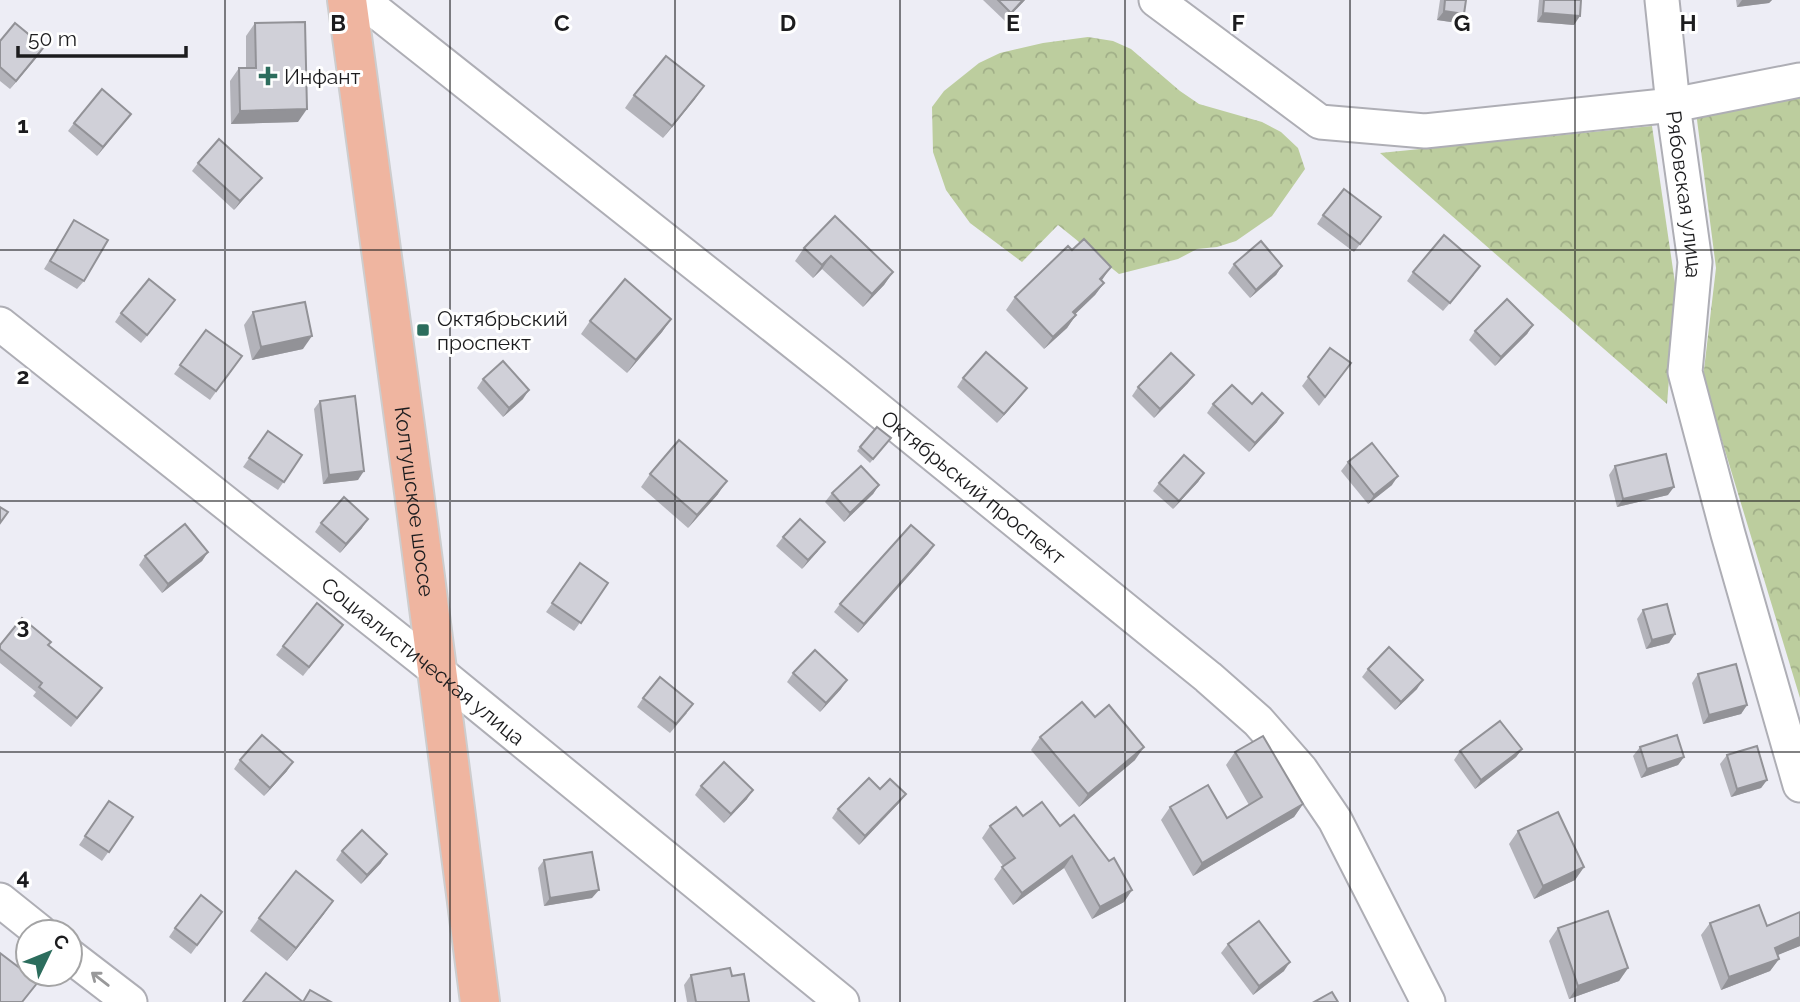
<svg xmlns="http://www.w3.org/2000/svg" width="1800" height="1002" viewBox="0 0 1800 1002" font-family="Raleway,sans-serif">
<defs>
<pattern id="forest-crowns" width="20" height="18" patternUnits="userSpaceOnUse" patternTransform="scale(1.75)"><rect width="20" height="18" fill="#bccd9e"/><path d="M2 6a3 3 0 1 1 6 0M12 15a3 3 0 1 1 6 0" fill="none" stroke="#a1af88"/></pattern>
</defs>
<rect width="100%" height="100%" fill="#ededf5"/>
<g fill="url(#forest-crowns)">
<path d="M 1088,37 L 1113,41 L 1131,49 L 1180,91 L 1199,104 L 1262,122 L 1281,132 L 1298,148 L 1305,169 L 1272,216 L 1236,241 L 1217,247 L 1197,249 L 1178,259 L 1119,274 L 1058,225 L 1022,262 L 970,223 L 946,190 L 933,152 L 932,107 L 944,91 L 979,63 L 1000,53 L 1043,43 Z"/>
<path d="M 1800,90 L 1800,698 L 1703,378 L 1716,268 L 1696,112 Z"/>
<path d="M 1652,126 L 1676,290 L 1667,404 L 1380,153 Z"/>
</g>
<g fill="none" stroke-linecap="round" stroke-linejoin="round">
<defs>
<g id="minor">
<path id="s1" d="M 362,0 L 838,377 L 1208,677 L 1258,721 L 1301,770 L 1335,820 L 1428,1002"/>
<path d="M 1156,0 L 1320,122 L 1425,131 L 1673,105 L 1800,80"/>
<path id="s2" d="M 1662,0 L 1673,105 L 1695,262 L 1685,372 L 1728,534 L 1800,785"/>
<path id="s3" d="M 0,324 L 436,670 L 842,1002"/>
<path d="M 0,900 L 40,932"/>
<path d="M 70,956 L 130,1002"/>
</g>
<g id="major">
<path id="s4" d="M 347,0 L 414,492 L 480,1002"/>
</g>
</defs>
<use href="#minor" stroke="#aeaeb5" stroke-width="37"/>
<use href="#major" stroke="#cdcdce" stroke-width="42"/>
<use href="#minor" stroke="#fff" stroke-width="33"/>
<use href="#major" stroke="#efb5a0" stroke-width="38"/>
</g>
<g fill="#b3b3ba">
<path d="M 983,0 L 1025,0 L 1005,21 Z"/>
<path d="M 1440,0 L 1466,0 L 1458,23 L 1437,20 Z"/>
<path d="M 1539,0 L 1581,0 L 1574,25 L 1537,22 Z"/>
<path d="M 1736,0 L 1772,0 L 1769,3 L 1737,7 Z"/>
<path d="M 255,23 L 298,122 L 231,124 L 230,81 L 239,68 L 246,68 L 246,36 Z"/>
<path d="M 0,41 L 44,47 L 10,89 L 0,81 Z"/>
<path d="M 634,95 L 695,99 L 663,138 L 625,108 Z"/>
<path d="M 131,114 L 97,156 L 68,131 L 74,123 Z"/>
<path d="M 198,163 L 255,186 L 234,210 L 192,171 Z"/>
<path d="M 1323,215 L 1381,217 L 1354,252 L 1317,224 Z"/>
<path d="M 74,220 L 84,281 L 77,289 L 44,269 Z"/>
<path d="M 804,248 L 893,272 L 884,285 L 863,307 L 822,269 L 813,278 L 795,261 Z"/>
<path d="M 1234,264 L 1282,266 L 1276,275 L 1250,298 L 1228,273 Z"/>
<path d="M 1413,272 L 1474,275 L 1443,311 L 1407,281 Z"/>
<path d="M 1102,281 L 1104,283 L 1095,295 L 1075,314 L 1076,315 L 1067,328 L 1044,349 L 1006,310 L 1015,297 Z"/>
<path d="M 169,309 L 141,343 L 115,322 L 121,313 Z"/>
<path d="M 253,312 L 303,349 L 252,360 L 244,325 Z"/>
<path d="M 671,319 L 662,332 L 627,373 L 581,334 L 590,321 Z"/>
<path d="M 1533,325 L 1527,334 L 1495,366 L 1469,340 L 1475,331 Z"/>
<path d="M 206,330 L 242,356 L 210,400 L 174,374 Z"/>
<path d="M 1330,348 L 1351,363 L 1319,406 L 1302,386 Z"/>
<path d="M 963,378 L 1020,397 L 997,423 L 957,387 Z"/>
<path d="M 483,379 L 523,399 L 503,417 L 477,388 Z"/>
<path d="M 1188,383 L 1154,418 L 1132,396 L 1138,387 Z"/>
<path d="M 320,401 L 358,480 L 323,484 L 314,409 Z"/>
<path d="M 1213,404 L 1252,404 L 1277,422 L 1249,452 L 1207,413 Z"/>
<path d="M 268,431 L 302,455 L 278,490 L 243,467 Z"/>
<path d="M 891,438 L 870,463 L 857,451 L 860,447 Z"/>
<path d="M 1348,462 L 1392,485 L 1368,504 L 1341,471 Z"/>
<path d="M 1615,466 L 1668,495 L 1617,507 L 1609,475 Z"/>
<path d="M 1204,473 L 1198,482 L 1173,509 L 1153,491 L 1159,483 Z"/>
<path d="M 650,474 L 718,494 L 688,528 L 641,487 Z"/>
<path d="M 879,485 L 873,494 L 844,522 L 825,502 L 832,493 Z"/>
<path d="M 321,523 L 362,528 L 340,553 L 315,532 Z"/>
<path d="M 783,537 L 818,551 L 802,569 L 776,546 Z"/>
<path d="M 934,545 L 928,554 L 858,633 L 834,612 L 840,604 Z"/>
<path d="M 208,552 L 202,561 L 162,593 L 139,565 L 145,556 Z"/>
<path d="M 580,563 L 608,583 L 574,631 L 546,612 Z"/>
<path d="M 1643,610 L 1675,634 L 1669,643 L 1646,649 L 1637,619 Z"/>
<path d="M 337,633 L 303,676 L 276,655 L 283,646 Z"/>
<path d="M 0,645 L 48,645 L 95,697 L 71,727 L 33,696 L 36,692 L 0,663 Z"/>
<path d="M 1368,669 L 1417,689 L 1395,710 L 1362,677 Z"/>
<path d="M 793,673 L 841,689 L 820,712 L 787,682 Z"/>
<path d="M 1698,674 L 1747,705 L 1741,714 L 1703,724 L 1692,683 Z"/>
<path d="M 643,698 L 687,713 L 670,733 L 637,707 Z"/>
<path d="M 1095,717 L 1135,760 L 1079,807 L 1031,750 L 1040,737 Z"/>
<path d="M 1640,747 L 1684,757 L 1678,765 L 1641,778 L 1633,756 Z"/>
<path d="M 1522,749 L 1516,757 L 1475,789 L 1454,760 L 1460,751 Z"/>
<path d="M 1235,752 L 1303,804 L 1294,817 L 1193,876 L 1161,820 L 1170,807 L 1227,818 L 1249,805 L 1226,765 Z"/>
<path d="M 1727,755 L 1767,780 L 1761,788 L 1731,797 L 1720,764 Z"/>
<path d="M 240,760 L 287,771 L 264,796 L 234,769 Z"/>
<path d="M 701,786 L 747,799 L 724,823 L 695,795 Z"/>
<path d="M 880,789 L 906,794 L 899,803 L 859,845 L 832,818 L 838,809 Z"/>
<path d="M 109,801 L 133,817 L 102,861 L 79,845 Z"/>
<path d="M 1023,816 L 1060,826 L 1132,890 L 1124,902 L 1092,919 L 1064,868 L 1013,905 L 994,879 L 1003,866 L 982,838 L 990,826 Z"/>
<path d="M 1518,831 L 1584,867 L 1575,880 L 1534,899 L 1509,844 Z"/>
<path d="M 342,851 L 381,863 L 361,884 L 336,860 Z"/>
<path d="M 544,860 L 592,898 L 544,906 L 538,868 Z"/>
<path d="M 222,912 L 191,954 L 169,937 L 175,928 Z"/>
<path d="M 1800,912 L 1800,946 L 1777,955 L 1779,959 L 1770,971 L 1721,990 L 1701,935 L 1710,923 L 1767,926 Z"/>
<path d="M 324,914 L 287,961 L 250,931 L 259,918 Z"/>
<path d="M 1558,928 L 1628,968 L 1619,981 L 1569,999 L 1549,941 Z"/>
<path d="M 1228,944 L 1284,971 L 1253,995 L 1221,953 Z"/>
<path d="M 691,975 L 732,976 L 749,1002 L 687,1002 L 684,985 Z"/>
</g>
<g fill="#929297">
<path d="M 1023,0 L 1025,0 L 1005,21 L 1011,13 Z"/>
<path d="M 1742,0 L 1772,0 L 1769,3 L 1737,7 Z"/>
<path d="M 1444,11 L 1464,14 L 1458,23 L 1437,20 Z"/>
<path d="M 1543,13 L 1580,16 L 1574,25 L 1537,22 Z"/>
<path d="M 44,47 L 38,56 L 10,89 L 16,81 Z"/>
<path d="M 704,86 L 695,99 L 663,138 L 672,126 Z"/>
<path d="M 307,109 L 298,122 L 231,124 L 240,111 Z"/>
<path d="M 131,114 L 125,122 L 97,156 L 103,147 Z"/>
<path d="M 262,178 L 234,210 L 240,201 Z"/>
<path d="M 831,256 L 822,269 L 813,278 L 822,265 Z"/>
<path d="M 1282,266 L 1276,275 L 1250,298 L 1256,290 Z"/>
<path d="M 1111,267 L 1102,280 L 1091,291 L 1100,279 Z"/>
<path d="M 893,272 L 884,285 L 863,307 L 872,294 Z"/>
<path d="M 1104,283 L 1095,295 L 1064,325 L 1073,312 Z"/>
<path d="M 1076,315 L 1067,328 L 1044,349 L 1053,337 Z"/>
<path d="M 671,319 L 662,332 L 627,373 L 636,360 Z"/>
<path d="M 1533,325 L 1527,334 L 1495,366 L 1501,357 Z"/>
<path d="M 312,336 L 303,349 L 252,360 L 261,347 Z"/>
<path d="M 1194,375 L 1188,383 L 1154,418 L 1160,409 Z"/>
<path d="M 1027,388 L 1020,397 L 997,423 L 1004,414 Z"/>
<path d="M 529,390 L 523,399 L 503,417 L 509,408 Z"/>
<path d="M 1283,413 L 1277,422 L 1249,452 L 1255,443 Z"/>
<path d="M 364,471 L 358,480 L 323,484 L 329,475 Z"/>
<path d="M 1204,473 L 1198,482 L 1173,509 L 1179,501 Z"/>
<path d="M 1398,476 L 1392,485 L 1368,504 L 1374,495 Z"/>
<path d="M 727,481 L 718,494 L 688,528 L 697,515 Z"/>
<path d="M 879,485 L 873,494 L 844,522 L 850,513 Z"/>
<path d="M 1674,487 L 1668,495 L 1617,507 L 1623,499 Z"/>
<path d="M 368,519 L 362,528 L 340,553 L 346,544 Z"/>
<path d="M 825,542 L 818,551 L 802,569 L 808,560 Z"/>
<path d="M 934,545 L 928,554 L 858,633 L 864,624 Z"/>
<path d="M 208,552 L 202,561 L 162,593 L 168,584 Z"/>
<path d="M 1675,634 L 1669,643 L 1646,649 L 1652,640 Z"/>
<path d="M 847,680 L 841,689 L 820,712 L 826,703 Z"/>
<path d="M 1423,680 L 1417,689 L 1395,710 L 1401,702 Z"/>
<path d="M 1747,705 L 1741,714 L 1703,724 L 1709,715 Z"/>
<path d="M 1144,747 L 1135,760 L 1079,807 L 1088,794 Z"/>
<path d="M 1522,749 L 1516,757 L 1475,789 L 1481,780 Z"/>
<path d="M 1684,757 L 1678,765 L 1641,778 L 1647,769 Z"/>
<path d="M 293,762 L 287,771 L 264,796 L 270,788 Z"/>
<path d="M 1767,780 L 1761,788 L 1731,797 L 1737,789 Z"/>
<path d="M 753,790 L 747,799 L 724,823 L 731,814 Z"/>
<path d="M 906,794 L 899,803 L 859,845 L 865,836 Z"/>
<path d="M 1303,804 L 1294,817 L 1193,876 L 1202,863 Z"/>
<path d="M 387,854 L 381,863 L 361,884 L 367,875 Z"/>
<path d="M 1072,856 L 1064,868 L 1013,905 L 1022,893 Z"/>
<path d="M 1584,867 L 1575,880 L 1534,899 L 1543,886 Z"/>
<path d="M 599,890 L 592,898 L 544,906 L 550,898 Z"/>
<path d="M 1132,890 L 1124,902 L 1092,919 L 1100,907 Z"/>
<path d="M 333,901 L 324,914 L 287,961 L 296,948 Z"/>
<path d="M 1800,937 L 1800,946 L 1766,960 L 1775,948 Z"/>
<path d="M 1779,959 L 1770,971 L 1721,990 L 1729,977 Z"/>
<path d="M 1290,962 L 1284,971 L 1253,995 L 1259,986 Z"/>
<path d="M 1628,968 L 1619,981 L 1569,999 L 1578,986 Z"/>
</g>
<g fill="#d0d0d8" stroke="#929297" stroke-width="2">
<path d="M 998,0 L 1023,0 L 1011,13 Z"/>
<path d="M 1445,0 L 1466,0 L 1464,14 L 1444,11 Z"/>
<path d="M 1544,0 L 1581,0 L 1580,16 L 1543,13 Z"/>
<path d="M 305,22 L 307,109 L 240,111 L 239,68 L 256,68 L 255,23 Z"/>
<path d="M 15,23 L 44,47 L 16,81 L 0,67 L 0,41 Z"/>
<path d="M 666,56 L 704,86 L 672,126 L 634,95 Z"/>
<path d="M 102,89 L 131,114 L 103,147 L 74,123 Z"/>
<path d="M 219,139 L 262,178 L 240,201 L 198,163 Z"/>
<path d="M 1344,189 L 1381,217 L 1360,244 L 1323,215 Z"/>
<path d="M 835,216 L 893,272 L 872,294 L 831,256 L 822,265 L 804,248 Z"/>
<path d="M 74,220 L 108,240 L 84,281 L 50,261 Z"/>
<path d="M 1444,235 L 1480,266 L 1450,303 L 1413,272 Z"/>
<path d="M 1084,239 L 1111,267 L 1100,279 L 1104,283 L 1073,312 L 1076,315 L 1053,337 L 1015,297 L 1068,246 L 1072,250 Z"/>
<path d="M 1261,241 L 1282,266 L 1256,290 L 1234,264 Z"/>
<path d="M 149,279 L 175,300 L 147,335 L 121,313 Z"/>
<path d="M 625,279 L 671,319 L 636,360 L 590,321 Z"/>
<path d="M 1507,299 L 1533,325 L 1501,357 L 1475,331 Z"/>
<path d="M 305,302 L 312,336 L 261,347 L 253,312 Z"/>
<path d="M 206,330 L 242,356 L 216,391 L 180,365 Z"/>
<path d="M 1330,348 L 1351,363 L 1325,397 L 1308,377 Z"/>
<path d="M 986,352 L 1027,388 L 1004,414 L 963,378 Z"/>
<path d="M 1171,353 L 1194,375 L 1160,409 L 1138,387 Z"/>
<path d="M 503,361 L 529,390 L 509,408 L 483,379 Z"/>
<path d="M 1232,385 L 1252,404 L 1262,393 L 1283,413 L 1255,443 L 1213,404 Z"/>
<path d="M 355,396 L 364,471 L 329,475 L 320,401 Z"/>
<path d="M 877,427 L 891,438 L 873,459 L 860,447 Z"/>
<path d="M 268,431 L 302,455 L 284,482 L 249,458 Z"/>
<path d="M 679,440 L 727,481 L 697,515 L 650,474 Z"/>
<path d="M 1372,443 L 1398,476 L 1374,495 L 1348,462 Z"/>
<path d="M 1666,454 L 1674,487 L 1623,499 L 1615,466 Z"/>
<path d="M 1184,455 L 1204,473 L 1179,501 L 1159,483 Z"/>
<path d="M 861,466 L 879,485 L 850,513 L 832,493 Z"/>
<path d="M 344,497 L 368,519 L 346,544 L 321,523 Z"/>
<path d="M 0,507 L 8,512 L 0,523 Z"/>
<path d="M 800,519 L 825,542 L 808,560 L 783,537 Z"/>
<path d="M 185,524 L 208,552 L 168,584 L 145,556 Z"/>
<path d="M 911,525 L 934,545 L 864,624 L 840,604 Z"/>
<path d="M 580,563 L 608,583 L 581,623 L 552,603 Z"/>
<path d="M 317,603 L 343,625 L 309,667 L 283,646 Z"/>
<path d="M 1667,604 L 1675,634 L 1652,640 L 1643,610 Z"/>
<path d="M 22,618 L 51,642 L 48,645 L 102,688 L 77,718 L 39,687 L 42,683 L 0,649 L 0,645 Z"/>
<path d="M 1389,647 L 1423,680 L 1401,702 L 1368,669 Z"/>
<path d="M 815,650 L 847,680 L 826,703 L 793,673 Z"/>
<path d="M 1736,664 L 1747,705 L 1709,715 L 1698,674 Z"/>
<path d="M 660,677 L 693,704 L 676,724 L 643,698 Z"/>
<path d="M 1082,702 L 1095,717 L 1109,705 L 1144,747 L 1088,794 L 1040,737 Z"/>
<path d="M 1500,721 L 1522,749 L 1481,780 L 1460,751 Z"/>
<path d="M 262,735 L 293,762 L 270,788 L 240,760 Z"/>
<path d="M 1677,735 L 1684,757 L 1647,769 L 1640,747 Z"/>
<path d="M 1263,736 L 1303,804 L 1202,863 L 1170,807 L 1208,785 L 1227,818 L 1262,797 L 1235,752 Z"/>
<path d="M 1757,746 L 1767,780 L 1737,789 L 1727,755 Z"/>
<path d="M 724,762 L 753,790 L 731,814 L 701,786 Z"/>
<path d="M 869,778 L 880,789 L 890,779 L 906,794 L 865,836 L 838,809 Z"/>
<path d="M 109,801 L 133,817 L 109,852 L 85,836 Z"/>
<path d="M 1042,802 L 1060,826 L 1074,815 L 1109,861 L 1114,858 L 1132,890 L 1100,907 L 1072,856 L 1022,893 L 1002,867 L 1015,858 L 990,826 L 1016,807 L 1023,816 Z"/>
<path d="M 1558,812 L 1584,867 L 1543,886 L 1518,831 Z"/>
<path d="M 362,830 L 387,854 L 367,875 L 342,851 Z"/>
<path d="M 592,852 L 599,890 L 550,898 L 544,860 Z"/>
<path d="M 296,871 L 333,901 L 296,948 L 259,918 Z"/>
<path d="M 201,895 L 222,912 L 197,945 L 175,928 Z"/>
<path d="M 1759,905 L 1767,926 L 1800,912 L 1800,937 L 1775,948 L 1779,959 L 1729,977 L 1710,923 Z"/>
<path d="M 1608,911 L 1628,968 L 1578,986 L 1558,928 Z"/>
<path d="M 1259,921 L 1290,962 L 1259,986 L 1228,944 Z"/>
<path d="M 0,953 L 38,982 L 22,1002 L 0,1002 Z"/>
<path d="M 730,968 L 732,976 L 744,974 L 749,1002 L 696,1002 L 691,975 Z"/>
<path d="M 266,973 L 303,1002 L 310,990 L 331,1002 L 243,1002 Z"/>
<path d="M 1332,992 L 1338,1002 L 1314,1002 Z"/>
</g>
<defs><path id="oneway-shaft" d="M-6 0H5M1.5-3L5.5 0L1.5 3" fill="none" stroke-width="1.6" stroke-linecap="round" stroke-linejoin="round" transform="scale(1.75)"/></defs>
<use stroke="#99999a" href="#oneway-shaft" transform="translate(100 979) rotate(-142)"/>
<path fill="none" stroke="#1c1c1e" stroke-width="2" stroke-opacity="0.55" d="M 225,0 L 225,1002M 450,0 L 450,1002M 675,0 L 675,1002M 900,0 L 900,1002M 1125,0 L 1125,1002M 1350,0 L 1350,1002M 1575,0 L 1575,1002M 0,250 L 1800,250M 0,501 L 1800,501M 0,752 L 1800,752"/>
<g fill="#2c6d5d" stroke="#fff" stroke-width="2.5">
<path d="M264.5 65.5h7v7h7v7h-7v7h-7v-7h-7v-7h7z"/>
<rect x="416" y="323" width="14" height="14" rx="3.5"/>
</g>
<g text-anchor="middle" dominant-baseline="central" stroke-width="6" stroke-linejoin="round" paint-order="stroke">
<g font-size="21" fill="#1c1c1e" stroke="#fff" text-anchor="start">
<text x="284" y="76">Инфант</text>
<text x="437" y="318">Октябрьский<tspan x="437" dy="24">проспект</tspan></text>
</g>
<g font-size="21" fill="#1c1c1e" stroke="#fff">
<text stroke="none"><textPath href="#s2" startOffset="196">Рябовская улица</textPath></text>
<text stroke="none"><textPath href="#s1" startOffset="782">Октябрьский проспект</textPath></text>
<text stroke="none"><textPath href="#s4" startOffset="506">Колтушское шоссе</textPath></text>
<text stroke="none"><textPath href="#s3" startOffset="541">Социалистическая улица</textPath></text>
</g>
</g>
<g font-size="23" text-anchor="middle" font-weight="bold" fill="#1c1c1e" stroke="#fff" stroke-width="6" stroke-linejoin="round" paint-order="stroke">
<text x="338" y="31">B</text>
<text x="562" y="31">C</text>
<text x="788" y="31">D</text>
<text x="1013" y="31">E</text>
<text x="1238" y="31">F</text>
<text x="1462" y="31">G</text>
<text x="1688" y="31">H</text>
<text x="23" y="133">1</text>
<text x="23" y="384">2</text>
<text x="23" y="634">3</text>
<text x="23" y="885">4</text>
</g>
<g transform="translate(49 953) rotate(47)"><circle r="33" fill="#ffffff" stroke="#a4a4a5" stroke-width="2"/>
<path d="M0-5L12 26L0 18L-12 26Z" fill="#2c6d5d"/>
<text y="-10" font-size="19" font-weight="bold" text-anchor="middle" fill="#1c1c1e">С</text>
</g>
<path d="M18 46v10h168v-10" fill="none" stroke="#1c1c1e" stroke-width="3.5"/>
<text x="28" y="46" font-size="21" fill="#1c1c1e" stroke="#ffffff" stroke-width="5" paint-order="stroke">50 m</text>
</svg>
